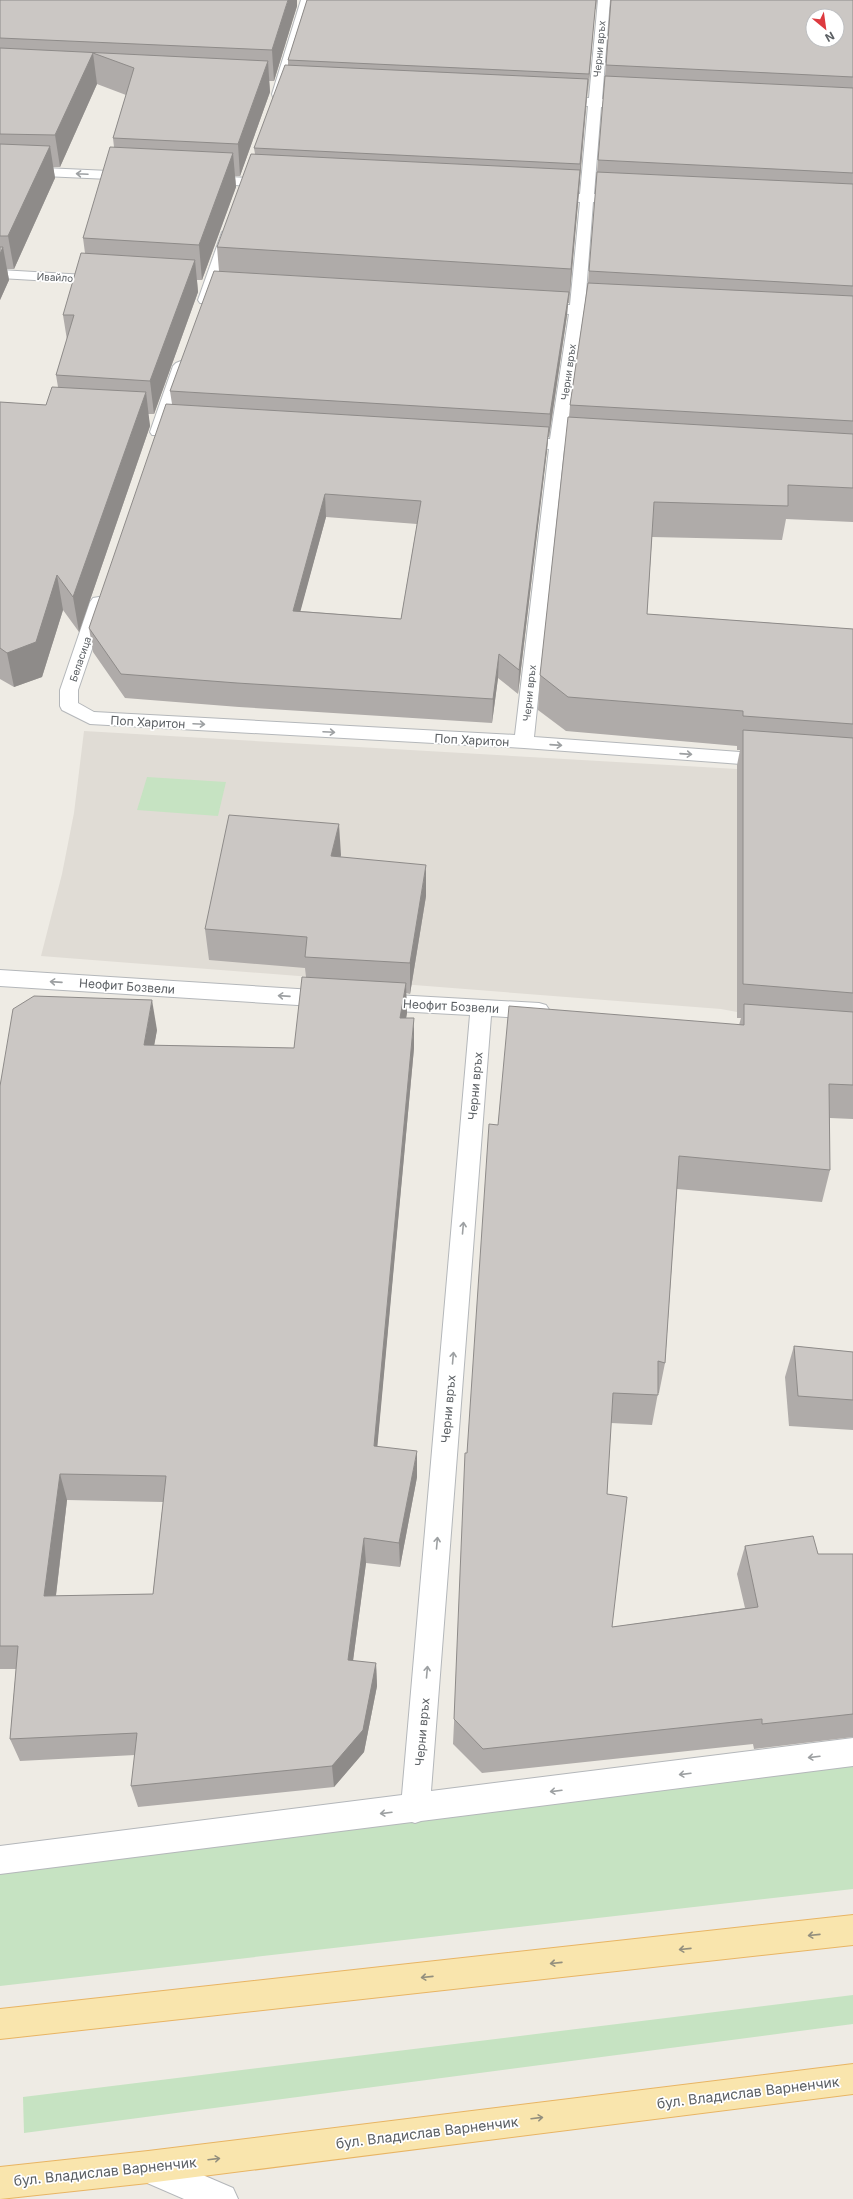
<svg xmlns="http://www.w3.org/2000/svg" width="853" height="2199" viewBox="0 0 853 2199" font-family="Inter,sans-serif">
<rect width="100%" height="100%" fill="#eeebe4"/>
<path fill="#e0dcd5" d="M 84,731 L 737,769 L 737,1012 L 721,1009 L 41,956 L 62,874 L 74,813 Z"/>
<g fill="#c6e3c2">
<path d="M 147,777 L 226,782 L 218,816 L 137,810 Z"/>
<path d="M 853,1752 L 853,1889 L 0,1986 L 0,1860 Z"/>
<path d="M 853,1995 L 853,2024 L 24,2133 L 23,2097 Z"/>
</g>
<g fill="none" stroke-linecap="round" stroke-linejoin="round">
<defs>
<g id="minor">
<path d="M 301,0 L 313,0 L 284,94 L 283,97 L 273,97 L 272,94 Z"/>
<path d="M 598,0 L 610,0 L 602,99 L 632,100 L 638,104 L 632,108 L 601,107 L 594,194 L 624,196 L 631,200 L 624,204 L 593,202 L 585,306 L 619,309 L 621,312 L 619,315 L 584,315 L 566,440 L 602,444 L 604,447 L 602,450 L 564,450 L 534,737 L 769,754 L 776,756 L 778,760 L 776,764 L 769,766 L 524,748 L 90,724 L 62,710 L 60,706 L 60,690 L 90,602 L 93,598 L 99,597 L 105,598 L 108,602 L 78,690 L 78,703 L 94,712 L 515,735 L 549,449 L 512,445 L 510,442 L 512,439 L 550,439 L 569,314 L 533,311 L 531,308 L 533,305 L 570,305 L 580,202 L 549,200 L 542,196 L 549,192 L 580,194 L 588,106 L 557,105 L 551,101 L 557,97 L 589,98 Z"/>
<path d="M 0,166 L 131,172 L 138,176 L 131,180 L 0,174 Z"/>
<path d="M 205,176 L 270,179 L 277,183 L 270,187 L 200,183 L 198,180 L 200,177 Z"/>
<path d="M 229,228 L 236,232 L 212,300 L 210,303 L 200,303 L 198,300 L 222,232 Z"/>
<path d="M 0,270 L 103,276 L 108,277 L 110,280 L 108,283 L 103,284 L 0,278 Z"/>
<path d="M 181,361 L 186,363 L 189,366 L 166,432 L 164,435 L 152,435 L 150,432 L 173,366 L 176,363 Z"/>
<path d="M 0,970 L 329,991 L 336,993 L 340,999 L 336,1005 L 329,1007 L 0,986 Z"/>
<path d="M 378,994 L 539,1003 L 546,1005 L 550,1011 L 546,1017 L 539,1019 L 491,1016 L 431,1791 L 853,1738 L 853,1766 L 421,1821 L 415,1823 L 412,1822 L 0,1874 L 0,1846 L 402,1795 L 470,1015 L 378,1010 L 371,1008 L 367,1002 L 371,996 Z"/>
<path d="M 149,2152 L 233,2188 L 238,2199 L 184,2199 L 138,2179 L 133,2168 L 138,2157 Z"/>
</g>
<g id="major">
<path d="M 853,1915 L 853,1945 L 0,2039 L 0,2009 Z"/>
<path d="M 853,2064 L 853,2094 L 148,2183 L 0,2199 L 0,2167 L 148,2151 Z"/>
</g>
</defs>
<use href="#minor" stroke="#b4b7ba" stroke-width="2"/>
<use href="#major" stroke="#e8b463" stroke-width="2"/>
<use href="#minor" fill="#fff" fill-rule="evenodd"/>
<use href="#major" fill="#f9e5ad" fill-rule="evenodd"/>
</g>
<g fill="#afaba9" fill-rule="evenodd">
<path d="M 0,0 L 297,6 L 274,81 L 269,81 L 270,92 L 240,176 L 235,176 L 236,187 L 202,280 L 197,280 L 198,292 L 154,414 L 148,414 L 150,426 L 79,632 L 63,610 L 42,677 L 14,687 L 0,679 L 0,402 L 46,405 L 58,387 L 56,375 L 67,340 L 63,315 L 85,253 L 83,238 L 114,147 L 113,138 L 126,95 L 97,84 L 60,167 L 53,167 L 55,178 L 14,269 L 7,269 L 9,280 L 0,300 Z"/>
<path d="M 307,0 L 597,0 L 596,9 L 595,9 L 580,179 L 578,203 L 569,303 L 568,303 L 567,315 L 549,437 L 548,437 L 547,450 L 518,694 L 498,678 L 492,723 L 239,707 L 125,698 L 93,652 L 89,628 L 172,404 L 170,391 L 219,271 L 217,247 L 255,154 L 254,148 L 288,65 L 288,60 ZM 326,517 L 417,524 L 401,619 L 300,611 Z"/>
<path d="M 610,0 L 853,0 L 853,522 L 786,519 L 782,540 L 652,537 L 647,614 L 853,629 L 853,1119 L 830,1118 L 830,1170 L 822,1202 L 677,1189 L 665,1363 L 659,1393 L 658,1393 L 652,1425 L 611,1423 L 607,1494 L 612,1627 L 745,1608 L 737,1574 L 745,1546 L 818,1554 L 853,1554 L 853,1737 L 754,1749 L 753,1744 L 482,1773 L 453,1744 L 467,1453 L 498,1125 L 739,1025 L 741,1018 L 737,1018 L 737,765 L 740,750 L 737,750 L 737,746 L 566,731 L 538,710 L 540,675 L 569,418 L 570,405 L 588,283 L 597,172 L 605,76 L 610,5 Z"/>
<path d="M 341,855 L 340,857 L 426,896 L 410,994 L 406,993 L 407,1013 L 406,1018 L 414,1048 L 377,1446 L 417,1477 L 400,1567 L 366,1563 L 353,1661 L 376,1663 L 377,1686 L 364,1752 L 334,1787 L 138,1807 L 131,1786 L 135,1755 L 20,1761 L 10,1739 L 16,1669 L 0,1669 L 0,1086 L 157,1030 L 154,1045 L 294,1048 L 306,977 L 305,968 L 209,960 L 205,929 ZM 67,1500 L 163,1502 L 153,1594 L 56,1596 Z"/>
<path d="M 794,1346 L 853,1352 L 853,1430 L 789,1426 L 785,1377 Z"/>
</g>
<g fill="#8e8b89">
<path d="M 288,0 L 297,0 L 297,6 L 274,81 L 272,50 Z"/>
<path d="M 596,0 L 594,19 L 588,96 L 589,74 Z"/>
<path d="M 93,53 L 97,84 L 60,167 L 55,135 Z"/>
<path d="M 268,61 L 270,92 L 240,176 L 238,144 Z"/>
<path d="M 588,79 L 578,203 L 569,303 L 571,269 L 579,180 Z"/>
<path d="M 50,146 L 55,178 L 14,269 L 8,236 Z"/>
<path d="M 233,153 L 236,187 L 202,280 L 199,245 Z"/>
<path d="M 3,247 L 9,280 L 0,300 L 0,254 Z"/>
<path d="M 195,260 L 198,292 L 154,414 L 150,381 Z"/>
<path d="M 569,292 L 567,315 L 549,437 L 550,414 Z"/>
<path d="M 146,392 L 150,426 L 79,632 L 73,597 Z"/>
<path d="M 549,427 L 547,450 L 518,694 L 519,670 Z"/>
<path d="M 325,494 L 326,517 L 294,635 L 293,611 Z"/>
<path d="M 57,575 L 63,610 L 42,677 L 14,687 L 7,653 Z"/>
<path d="M 499,654 L 498,678 L 492,723 L 493,699 Z"/>
<path d="M 339,824 L 341,855 L 333,887 L 331,856 Z"/>
<path d="M 426,865 L 426,896 L 410,994 L 410,963 Z"/>
<path d="M 406,983 L 407,1013 L 401,1047 L 400,1018 Z"/>
<path d="M 152,1000 L 157,1030 L 149,1074 L 144,1045 Z"/>
<path d="M 414,1018 L 414,1048 L 375,1472 L 374,1446 Z"/>
<path d="M 417,1451 L 417,1477 L 400,1567 L 399,1543 Z"/>
<path d="M 60,1474 L 67,1500 L 53,1620 L 44,1596 Z"/>
<path d="M 364,1538 L 366,1563 L 350,1683 L 348,1660 Z"/>
<path d="M 376,1663 L 377,1686 L 364,1752 L 334,1787 L 332,1766 Z"/>
</g>
<g fill="#cbc7c4" stroke="#8e8b89" fill-rule="evenodd">
<path d="M 0,0 L 288,0 L 272,50 L 0,38 Z"/>
<path d="M 307,0 L 596,0 L 589,74 L 288,60 Z"/>
<path d="M 611,0 L 853,0 L 853,77 L 606,65 ZM 813,16 L 837,16 L 837,40 L 813,40 Z"/>
<path d="M 0,48 L 268,61 L 238,144 L 113,138 L 134,68 L 93,53 L 55,135 L 0,134 Z"/>
<path d="M 285,65 L 588,79 L 580,164 L 254,148 Z"/>
<path d="M 605,76 L 853,88 L 853,173 L 598,160 Z"/>
<path d="M 0,144 L 50,146 L 8,236 L 0,236 Z"/>
<path d="M 110,147 L 233,153 L 199,245 L 83,238 Z"/>
<path d="M 251,154 L 580,170 L 571,269 L 217,247 Z"/>
<path d="M 597,172 L 853,184 L 853,286 L 589,271 Z"/>
<path d="M 0,247 L 3,247 L 0,254 Z"/>
<path d="M 81,253 L 195,260 L 150,381 L 56,375 L 74,315 L 63,315 Z"/>
<path d="M 214,271 L 569,292 L 550,414 L 170,391 Z"/>
<path d="M 588,283 L 853,296 L 853,421 L 570,405 Z"/>
<path d="M 52,387 L 146,392 L 73,597 L 57,575 L 36,642 L 7,653 L 0,648 L 0,402 L 46,405 Z"/>
<path d="M 166,404 L 549,427 L 519,670 L 499,654 L 493,699 L 237,683 L 121,674 L 89,628 ZM 325,494 L 421,501 L 401,619 L 293,611 Z"/>
<path d="M 568,417 L 853,434 L 853,488 L 788,485 L 788,506 L 654,502 L 647,614 L 853,629 L 853,724 L 743,716 L 743,711 L 568,697 L 540,675 Z"/>
<path d="M 743,730 L 853,738 L 853,993 L 743,984 Z"/>
<path d="M 229,815 L 339,824 L 331,856 L 426,865 L 410,963 L 305,957 L 307,937 L 205,929 Z"/>
<path d="M 302,977 L 406,983 L 400,1018 L 414,1018 L 374,1446 L 417,1451 L 399,1543 L 364,1538 L 348,1660 L 376,1663 L 363,1730 L 332,1766 L 131,1786 L 137,1733 L 10,1739 L 18,1646 L 0,1646 L 0,1086 L 13,1009 L 34,996 L 152,1000 L 144,1045 L 294,1048 ZM 60,1474 L 166,1476 L 153,1594 L 44,1596 Z"/>
<path d="M 744,1004 L 853,1012 L 853,1085 L 829,1084 L 830,1170 L 679,1156 L 665,1363 L 658,1361 L 658,1395 L 613,1393 L 607,1494 L 627,1497 L 612,1627 L 758,1607 L 745,1546 L 813,1536 L 818,1554 L 853,1554 L 853,1714 L 762,1724 L 762,1719 L 483,1749 L 454,1719 L 465,1453 L 467,1453 L 489,1124 L 498,1125 L 509,1006 L 744,1025 Z"/>
<path d="M 794,1346 L 853,1352 L 853,1400 L 798,1396 Z"/>
</g>
<defs><path id="oneway-shaft" d="M-6 0H5M1.5-3L5.5 0L1.5 3" fill="none" stroke-width="1.6" stroke-linecap="round" stroke-linejoin="round"/></defs>
<g stroke="#9da0a2">
<use href="#oneway-shaft" transform="translate(82 174) rotate(-177)"/>
<use href="#oneway-shaft" transform="translate(199 724) rotate(3)"/>
<use href="#oneway-shaft" transform="translate(329 732) rotate(3)"/>
<use href="#oneway-shaft" transform="translate(556 745) rotate(4)"/>
<use href="#oneway-shaft" transform="translate(686 754) rotate(4)"/>
<use href="#oneway-shaft" transform="translate(56 982) rotate(-176)"/>
<use href="#oneway-shaft" transform="translate(284 996) rotate(-176)"/>
<use href="#oneway-shaft" transform="translate(463 1228) rotate(-85)"/>
<use href="#oneway-shaft" transform="translate(453 1358) rotate(-85)"/>
<use href="#oneway-shaft" transform="translate(437 1543) rotate(-85)"/>
<use href="#oneway-shaft" transform="translate(427 1672) rotate(-85)"/>
<use href="#oneway-shaft" transform="translate(814 1757) rotate(173)"/>
<use href="#oneway-shaft" transform="translate(685 1774) rotate(173)"/>
<use href="#oneway-shaft" transform="translate(556 1791) rotate(173)"/>
<use href="#oneway-shaft" transform="translate(386 1813) rotate(173)"/>
</g>
<g stroke="#938f7e">
<use href="#oneway-shaft" transform="translate(814 1935) rotate(174)"/>
<use href="#oneway-shaft" transform="translate(685 1949) rotate(174)"/>
<use href="#oneway-shaft" transform="translate(556 1963) rotate(174)"/>
<use href="#oneway-shaft" transform="translate(427 1977) rotate(174)"/>
<use href="#oneway-shaft" transform="translate(537 2118) rotate(-7)"/>
<use href="#oneway-shaft" transform="translate(214 2159) rotate(-7)"/>
</g>
<g text-anchor="middle" dominant-baseline="central" stroke-width="3.5" stroke-linejoin="round" paint-order="stroke">
<g font-size="10" fill="#5c6064" stroke="#fff">
<text transform="translate(599 49) rotate(-85)">Черни връх</text>
<text transform="translate(55 277) rotate(3)">Ивайло</text>
<text transform="translate(568 372) rotate(-82)">Черни връх</text>
<text transform="translate(80 659) rotate(-71)">Беласица</text>
<text transform="translate(529 693) rotate(-84)">Черни връх</text>
</g>
<g font-size="12" fill="#5c6064" stroke="#fff">
<text transform="translate(148 722) rotate(3)">Поп Харитон</text>
<text transform="translate(472 740) rotate(3)">Поп Харитон</text>
<text transform="translate(127 986) rotate(4)">Неофит Бозвели</text>
<text transform="translate(451 1006) rotate(3)">Неофит Бозвели</text>
<text transform="translate(475 1086) rotate(-85)">Черни връх</text>
<text transform="translate(448 1409) rotate(-85)">Черни връх</text>
<text transform="translate(422 1732) rotate(-85)">Черни връх</text>
</g>
<g font-size="14" fill="#5c6064" stroke="#fff">
<text transform="translate(748 2092) rotate(-7)">бул. Владислав Варненчик</text>
<text transform="translate(427 2132) rotate(-7)">бул. Владислав Варненчик</text>
<text transform="translate(105 2171) rotate(-6)">бул. Владислав Варненчик</text>
</g>
</g>
<g transform="translate(825 28) rotate(151)"><circle r="19" fill="#ffffff" stroke="#bebfc1"/>
<path d="M0-3L7 15L0 10L-7 15Z" fill="#dd3a3f"/>
<text y="-6" font-size="11" font-weight="bold" text-anchor="middle" fill="#5c6064">N</text>
</g>
</svg>
